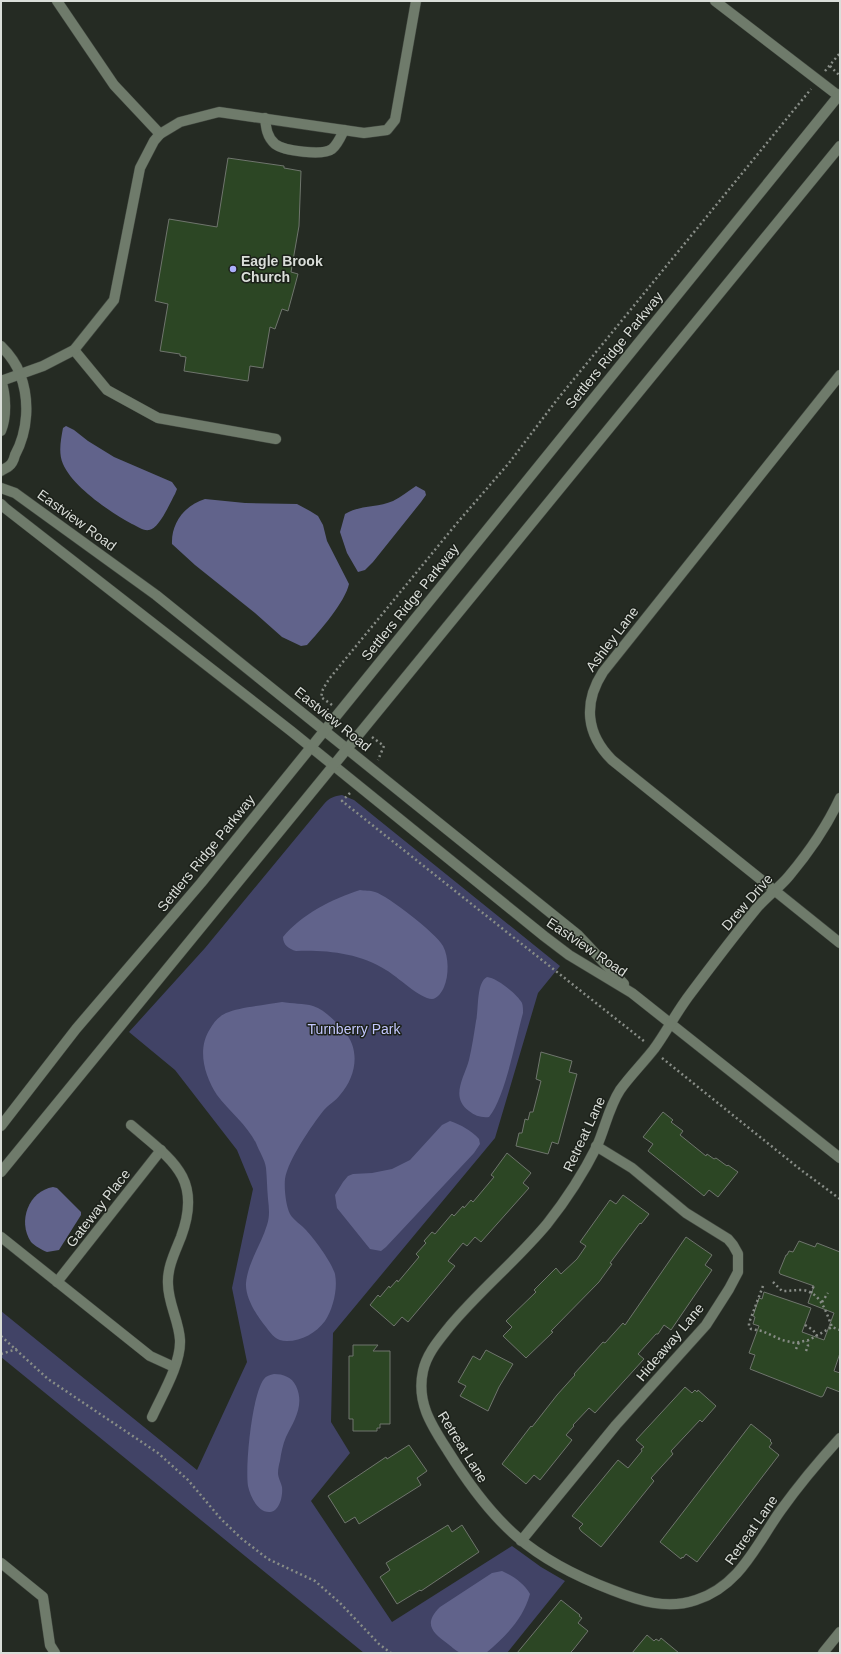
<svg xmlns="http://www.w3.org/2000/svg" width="841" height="1654" viewBox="0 0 841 1654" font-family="Arial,sans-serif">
<rect width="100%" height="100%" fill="#252b23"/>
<path fill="#414366" d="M 342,795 L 354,800 L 560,966 L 538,993 L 495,1138 L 333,1333 L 331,1422 L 350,1453 L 311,1501 L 392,1622 L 512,1546 L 541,1567 L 565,1581 L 507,1653 L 364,1653 L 1,1357 L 1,1311 L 197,1470 L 247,1362 L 232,1288 L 253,1189 L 237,1150 L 175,1070 L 129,1032 L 205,948 L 324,804 C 329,798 334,796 342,795 Z"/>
<g fill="#61638b">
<path d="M 66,426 L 74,430 L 88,441 L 114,457 L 172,482 L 177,489 L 175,494 C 170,503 159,529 149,530 C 143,531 137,526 132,524 C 110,512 73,487 63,464 C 58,453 61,439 63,428 Z"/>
<path d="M 416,486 L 425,491 L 426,495 L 421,502 L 373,562 L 365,570 L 358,572 L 347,553 L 340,532 L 345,514 C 359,505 377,508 393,501 C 401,497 408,491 416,486 Z"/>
<path d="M 205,499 L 245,503 L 297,504 L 310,511 L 318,516 L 323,525 L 327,541 L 349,584 C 345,602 320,631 307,645 L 301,646 L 282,637 L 255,613 L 195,565 L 172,544 C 171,523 185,505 205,499 Z"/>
<path d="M 360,890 C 364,891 370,890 375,892 C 388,896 436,933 443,946 C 449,957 449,976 444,987 C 442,992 437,999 432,999 C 420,999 397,976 386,970 C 359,953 327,950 296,951 C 289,949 283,945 283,937 C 302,914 332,899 360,890 Z"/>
<path d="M 487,977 C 497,978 517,994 522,1003 C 523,1006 523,1009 523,1013 C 516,1038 505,1098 489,1117 C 482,1118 475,1116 469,1111 C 450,1097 464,1078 469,1060 C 472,1047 474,1034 476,1021 C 479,1009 476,983 487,977 Z"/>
<path d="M 282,1002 C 292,1004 304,1003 313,1006 C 325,1010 335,1021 344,1031 C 361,1050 356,1077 340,1095 C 336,1101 329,1104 324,1110 C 312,1125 288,1160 285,1179 C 284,1189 286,1206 290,1214 C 294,1221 301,1224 306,1230 C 315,1240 331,1261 335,1274 C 338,1289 333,1309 325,1321 C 316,1333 302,1341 287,1341 C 276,1341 272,1335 266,1327 C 257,1316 245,1298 246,1283 C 248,1262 261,1245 267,1225 C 270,1216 269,1208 268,1199 C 267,1189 267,1178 266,1168 C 265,1160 259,1151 256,1143 C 247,1125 229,1111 217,1095 C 204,1075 197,1049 210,1029 C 214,1022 218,1017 226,1013 C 240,1007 266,1005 282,1002 Z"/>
<path d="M 450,1121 C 461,1125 471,1130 479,1139 L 480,1144 L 474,1153 L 386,1247 L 381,1251 L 370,1249 L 337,1208 L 335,1195 L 343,1182 L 348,1176 L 353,1174 L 372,1173 L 392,1169 L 410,1160 L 442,1125 Z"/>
<path d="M 53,1187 L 57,1188 L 81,1212 L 81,1215 L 59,1250 L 47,1252 C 42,1250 35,1246 31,1242 C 17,1221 29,1191 53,1187 Z"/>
<path d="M 274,1374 C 283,1374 292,1377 296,1386 C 305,1405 294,1421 286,1437 C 283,1444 281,1453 280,1461 C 279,1464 278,1469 278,1473 C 278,1478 281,1482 282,1487 C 283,1495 280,1511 270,1512 C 258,1513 250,1496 248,1486 C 245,1466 252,1394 264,1379 C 266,1376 270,1375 274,1374 Z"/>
<path d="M 502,1571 C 513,1576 524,1583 530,1594 C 523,1619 506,1636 486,1653 C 479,1653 468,1654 461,1653 C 457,1652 452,1647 448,1644 C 432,1632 423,1624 440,1607 L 492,1573 Z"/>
</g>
<g fill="#2c4624" stroke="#6f756d">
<path d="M 228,158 L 284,166 L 284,168 L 301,171 L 299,226 L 291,272 L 298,274 L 294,289 L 288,311 L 282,309 L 275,329 L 270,327 L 263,368 L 250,366 L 248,381 L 184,371 L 186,357 L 180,356 L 180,354 L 160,351 L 168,304 L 155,301 L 169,219 L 217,227 Z"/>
<path d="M 541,1052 L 572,1061 L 569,1072 L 577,1074 L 558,1144 L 552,1142 L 548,1154 L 516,1146 L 519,1133 L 522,1133 L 525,1119 L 528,1120 L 530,1112 L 533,1112 L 541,1081 L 536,1079 Z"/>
<path d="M 663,1112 L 673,1120 L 671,1122 L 683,1131 L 680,1135 L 706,1156 L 707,1154 L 714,1159 L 716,1158 L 727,1166 L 728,1165 L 738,1172 L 718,1197 L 709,1190 L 704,1196 L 648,1151 L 653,1144 L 643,1137 Z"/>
<path d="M 507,1153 L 531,1173 L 523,1183 L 529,1188 L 481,1242 L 475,1237 L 467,1246 L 463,1243 L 448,1261 L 455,1266 L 435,1290 L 408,1322 L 402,1317 L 394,1326 L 370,1305 L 378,1295 L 380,1297 L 389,1286 L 390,1288 L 397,1280 L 398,1282 L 419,1257 L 416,1254 L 426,1243 L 424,1241 L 432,1232 L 435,1234 L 452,1214 L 454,1216 L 463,1206 L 464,1208 L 471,1200 L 473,1202 L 494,1177 L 491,1175 Z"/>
<path d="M 623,1195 L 649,1214 L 641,1224 L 640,1223 L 610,1263 L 612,1264 L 599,1282 L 551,1331 L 553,1332 L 526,1358 L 503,1336 L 512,1327 L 506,1321 L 536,1292 L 534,1290 L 556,1268 L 561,1274 L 577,1259 L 586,1246 L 580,1242 L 610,1200 L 616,1204 Z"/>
<path d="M 686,1237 L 712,1255 L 705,1265 L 712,1270 L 671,1330 L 664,1325 L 658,1334 L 656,1334 L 638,1354 L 644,1359 L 595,1413 L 589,1408 L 573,1425 L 574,1426 L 566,1435 L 572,1440 L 540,1480 L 534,1475 L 526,1484 L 502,1464 L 531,1426 L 532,1427 L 557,1395 L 575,1375 L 574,1374 L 603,1342 L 605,1343 L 623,1323 L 625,1325 Z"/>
<path d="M 799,1241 L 815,1247 L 817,1243 L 840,1252 L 840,1353 L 834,1371 L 840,1373 L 840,1392 L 827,1387 L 823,1396 L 821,1397 L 750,1369 L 755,1355 L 749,1353 L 759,1326 L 753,1324 L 755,1317 L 753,1316 L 759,1298 L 762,1299 L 764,1292 L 811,1308 L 802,1332 L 824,1340 L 834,1313 L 808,1303 L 814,1286 L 780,1274 L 779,1272 L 786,1255 L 787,1255 L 789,1251 L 793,1252 Z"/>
<path d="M 353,1345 L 378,1345 L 373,1351 L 390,1351 L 390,1424 L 380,1424 L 380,1428 L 377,1428 L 377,1431 L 353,1431 L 353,1419 L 349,1419 L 349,1356 L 353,1356 Z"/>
<path d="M 486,1350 L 513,1364 L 499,1387 L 488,1411 L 460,1396 L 466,1386 L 458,1382 L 473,1356 L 480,1360 Z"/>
<path d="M 685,1387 L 692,1393 L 695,1390 L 697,1392 L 698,1390 L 716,1406 L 702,1422 L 700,1420 L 671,1451 L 673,1454 L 651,1478 L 654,1481 L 601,1547 L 581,1531 L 579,1528 L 583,1524 L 572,1516 L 618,1460 L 628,1468 L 642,1451 L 641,1449 L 644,1447 L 636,1440 Z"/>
<path d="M 751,1424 L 771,1440 L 770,1441 L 772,1443 L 769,1447 L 779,1455 L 697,1562 L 686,1554 L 683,1558 L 682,1557 L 681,1559 L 660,1542 Z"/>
<path d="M 409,1445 L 427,1471 L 417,1478 L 421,1485 L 359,1524 L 355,1517 L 345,1523 L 328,1496 L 386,1457 L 387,1459 Z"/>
<path d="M 448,1525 L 452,1532 L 462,1525 L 479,1552 L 421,1591 L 420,1590 L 397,1604 L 380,1577 L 390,1570 L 386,1563 Z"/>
<path d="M 561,1600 L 580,1615 L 579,1616 L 582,1618 L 578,1623 L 588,1631 L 573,1650 L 570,1653 L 517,1653 Z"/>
<path d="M 647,1635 L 654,1641 L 656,1639 L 659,1641 L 661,1638 L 679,1653 L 632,1653 Z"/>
</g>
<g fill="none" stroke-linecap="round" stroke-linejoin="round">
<defs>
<g id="minor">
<path d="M 57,1 L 114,85 L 160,134"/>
<path d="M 715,1 L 840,97"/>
<path d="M 265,118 C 266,128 267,137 275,144 C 284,151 323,156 332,149 C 338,144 341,136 344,130"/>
<path d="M 1,346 C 9,354 16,363 20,374 C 30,400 28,431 15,455 C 14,459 12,464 9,466 C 7,468 3,469 1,471"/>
<path d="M 74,350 L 107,390 L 158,418 L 276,439"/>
<path d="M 840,375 L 603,672 C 583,703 586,734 612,760 L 840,943"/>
<path d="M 1,380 C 6,395 7,416 1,431"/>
<path d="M 1,381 L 43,366 L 74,350 L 114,300 L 140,168 L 154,141 L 160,134 L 180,122 L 219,112 L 364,133 L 387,130 L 395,120 L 416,1"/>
<path d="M 1,488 L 15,493 L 156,595 L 578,935 L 624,984"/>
<path d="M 1,504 L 5,508 L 291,731 L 544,936 L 569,955 L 632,993 L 840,1158"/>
<path d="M 840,798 C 827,826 809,852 789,876 C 779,888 766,897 756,909 C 734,936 712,965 691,993 C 677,1011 667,1031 654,1049 C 643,1063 630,1076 620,1090 C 609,1107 605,1128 597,1146 C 583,1174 566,1200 547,1224 C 517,1260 480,1290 450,1326 C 439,1340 427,1353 423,1371 C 416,1403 432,1426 448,1451 C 494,1525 531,1559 612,1590 C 640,1601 667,1610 696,1600 C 740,1586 756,1545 781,1510 C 799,1485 819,1461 840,1438"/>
<path d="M 131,1125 C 172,1160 203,1178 181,1237 C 175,1252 167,1268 168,1284 C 168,1303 179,1321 180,1340 C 181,1364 162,1395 152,1417"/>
<path d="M 1,1126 L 76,1029 L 201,883 L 840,94"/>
<path d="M 1,1172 L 840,146"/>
<path d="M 1,1237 L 150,1356 L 174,1367"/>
<path d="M 57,1282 L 161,1150"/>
<path d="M 521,1541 L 616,1425 L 706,1325 L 729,1289 L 738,1272 L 738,1254 L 733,1245 L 728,1239 L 686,1213 L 632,1168 L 596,1146"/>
<path d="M 1,1563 L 43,1597 L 50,1645 L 55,1653"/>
<path d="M 823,1653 L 840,1632"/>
</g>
</defs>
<use href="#minor" stroke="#424840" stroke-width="11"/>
<g stroke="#888d87" stroke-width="2.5" stroke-dasharray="2 3" stroke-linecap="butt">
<path d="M 830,66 L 840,76"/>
<path d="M 825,71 L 840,53"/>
<path d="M 332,705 L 321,697 L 323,689 L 329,679 L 457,523 L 509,463 L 556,401 L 811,89"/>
<path d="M 372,737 L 384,746 L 378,760"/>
<path d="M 350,793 L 342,801 L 645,1042"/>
<path d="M 662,1058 L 801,1170 L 840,1199"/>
<path d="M 773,1282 L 782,1291 C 789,1291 795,1290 802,1290 C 821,1292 826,1312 832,1327 L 840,1330"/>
<path d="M 763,1286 L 749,1323 L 749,1326 L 751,1329 L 762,1331 L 782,1340 L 795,1343 L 809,1340 L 832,1327"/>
<path d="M 811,1293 L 814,1285"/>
<path d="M 822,1302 L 828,1293"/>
<path d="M 805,1325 L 813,1330 L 817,1336"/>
<path d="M 1,1336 L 48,1379 L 158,1453 L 188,1480 L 221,1519 L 242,1539 L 268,1559 L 315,1581 L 340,1603 L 379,1644 L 391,1653"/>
<path d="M 796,1349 L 799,1342"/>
<path d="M 806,1351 L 808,1346 L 807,1341"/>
<path d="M 1,1354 L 17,1349"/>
</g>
<use href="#minor" stroke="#6f7b6b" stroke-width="10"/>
</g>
<circle fill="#abaffb" stroke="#1c211a" stroke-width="1.5" cx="233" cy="269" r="4"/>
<g text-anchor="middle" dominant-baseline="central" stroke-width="3" stroke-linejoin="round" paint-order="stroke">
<g font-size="14" font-weight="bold" fill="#daded9" stroke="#1c211a" text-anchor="start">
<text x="241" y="261">Eagle Brook<tspan x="241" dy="16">Church</tspan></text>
</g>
<g font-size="14" fill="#daded9" stroke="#1c211a">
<text transform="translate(614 350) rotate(-51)">Settlers Ridge Parkway</text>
<text transform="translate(77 520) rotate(36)">Eastview Road</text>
<text transform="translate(410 602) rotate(-51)">Settlers Ridge Parkway</text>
<text transform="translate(612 639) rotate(-53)">Ashley Lane</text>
<text transform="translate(333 719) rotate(39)">Eastview Road</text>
<text transform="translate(206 853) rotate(-51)">Settlers Ridge Parkway</text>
<text transform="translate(747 902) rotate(-49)">Drew Drive</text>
<text transform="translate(587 947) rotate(34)">Eastview Road</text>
<text transform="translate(584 1134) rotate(-65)">Retreat Lane</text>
<text transform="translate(98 1208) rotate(-52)">Gateway Place</text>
<text transform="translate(670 1342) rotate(-50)">Hideaway Lane</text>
<text transform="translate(463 1447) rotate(58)">Retreat Lane</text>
<text transform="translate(751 1530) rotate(-55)">Retreat Lane</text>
</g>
<g font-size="14" fill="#c3c7fd" stroke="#1c211a">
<text x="354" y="1029">Turnberry Park</text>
</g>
</g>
<rect width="841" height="1654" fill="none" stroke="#daded9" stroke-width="4"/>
</svg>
